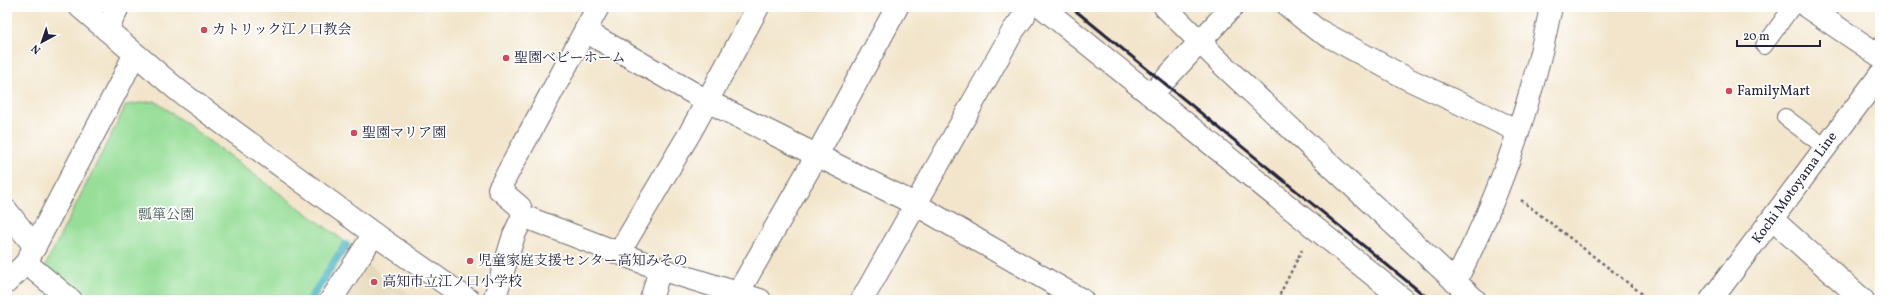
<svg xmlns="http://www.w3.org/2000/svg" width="1887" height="307" viewBox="0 0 1887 307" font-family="Vollkorn,'Noto Serif JP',serif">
<rect width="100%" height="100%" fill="#fff"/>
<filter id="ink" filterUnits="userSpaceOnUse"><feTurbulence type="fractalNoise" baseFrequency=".025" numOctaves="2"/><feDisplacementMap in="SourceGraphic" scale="8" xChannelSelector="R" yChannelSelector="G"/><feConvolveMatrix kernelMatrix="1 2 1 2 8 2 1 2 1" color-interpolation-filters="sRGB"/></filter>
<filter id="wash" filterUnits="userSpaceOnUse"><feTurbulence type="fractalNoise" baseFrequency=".012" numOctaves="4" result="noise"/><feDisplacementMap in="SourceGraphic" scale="16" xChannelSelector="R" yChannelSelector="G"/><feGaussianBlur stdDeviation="0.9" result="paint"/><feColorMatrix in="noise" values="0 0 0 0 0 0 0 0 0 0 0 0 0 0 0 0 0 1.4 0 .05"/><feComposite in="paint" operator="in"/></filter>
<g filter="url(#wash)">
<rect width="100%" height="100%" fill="#f2e5cb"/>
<path fill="#e6daba" d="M 368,265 L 417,300 L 344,300 Z"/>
<path fill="#97de98" stroke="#5c806a" d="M 155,101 L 344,241 L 306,300 L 81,300 L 43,270 L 126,105 Z"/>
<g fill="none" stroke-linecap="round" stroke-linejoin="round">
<path stroke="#47b3c5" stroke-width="8" d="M 310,300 L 346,245"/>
</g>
</g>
<g filter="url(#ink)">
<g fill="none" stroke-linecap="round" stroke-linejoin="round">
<defs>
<g id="lane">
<path d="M 1764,46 L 1792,7"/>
<path d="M 1785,117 L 1825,147"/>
</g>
<g id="street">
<path d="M 1042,7 L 1404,300"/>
<path d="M 1165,7 L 1225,67 L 1475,300"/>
<path d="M 1289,7 L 1316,29 L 1408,79 L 1518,131"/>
<path d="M 107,30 L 118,7"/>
<path d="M 585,31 L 707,101 L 915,204 L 1082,300"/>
<path d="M 1151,95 L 1232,7"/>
<path d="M 7,211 L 35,247"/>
<path d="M 523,216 L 660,269 L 760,300"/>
<path d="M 1773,220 L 1863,300"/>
<path d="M 619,253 L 691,131 L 758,7"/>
<path d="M 26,263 L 71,300"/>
<path d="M 7,282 L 26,263 L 123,78 L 134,55"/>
<path d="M 1455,282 C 1500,196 1532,102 1551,7"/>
<path d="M 738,293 L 817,155 L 897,7"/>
<path d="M 331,300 L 374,234"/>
<path d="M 494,300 L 514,235 L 523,216 L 520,207 L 499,189 L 598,7"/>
<path d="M 651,300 L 660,269"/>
<path d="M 862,300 L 1013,31 L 1024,16 L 1026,7"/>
</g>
<g id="secondary">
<path d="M 80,7 L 180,92 L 374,234 L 469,300"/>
<path d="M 1807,7 L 1880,56"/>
</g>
<path id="primary" d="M 1711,300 L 1880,75"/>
</defs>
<use href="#lane" stroke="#6b666d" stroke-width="18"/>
<use href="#street" stroke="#6b666d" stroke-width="24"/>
<use href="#secondary" stroke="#6b666d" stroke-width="24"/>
<use href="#primary" stroke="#6b666d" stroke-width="24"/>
<g stroke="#6b666d" stroke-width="2.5" stroke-dasharray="3 3" stroke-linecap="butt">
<path d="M 1521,200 L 1650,300"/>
<path d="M 1277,300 L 1302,250"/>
</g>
<use href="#lane" stroke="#fff" stroke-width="16"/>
<use href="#street" stroke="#fff" stroke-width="22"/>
<use href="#secondary" stroke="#fff" stroke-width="22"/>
<use href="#primary" stroke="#fff" stroke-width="22"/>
<path stroke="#22223b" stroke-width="3" d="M 1071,7 L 1430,300"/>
</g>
</g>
<g fill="#d1495b" stroke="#fff" stroke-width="1.5">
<circle cx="204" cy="30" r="4"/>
<circle cx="506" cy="58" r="4"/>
<circle cx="1729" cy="91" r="4"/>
<circle cx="354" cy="133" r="4"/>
<circle cx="470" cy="261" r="4"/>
<circle cx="374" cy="282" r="4"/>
</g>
<g text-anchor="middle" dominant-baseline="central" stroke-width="3.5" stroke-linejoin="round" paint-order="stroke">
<g font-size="14" fill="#22223b" stroke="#fff" text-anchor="start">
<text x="212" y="30">カトリック江ノ口教会</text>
<text x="514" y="58">聖園ベビーホーム</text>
<text x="1737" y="91">FamilyMart</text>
<text x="362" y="133">聖園マリア園</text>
<text x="478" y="261">児童家庭支援センター高知みその</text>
<text x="382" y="282">高知市立江ノ口小学校</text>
</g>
<g font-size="14" fill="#22223b" stroke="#fff">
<text transform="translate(1795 188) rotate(-54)">Kochi Motoyama Line</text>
</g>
<g font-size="14" fill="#455a57" stroke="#fff">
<text x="166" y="215">瓢箪公園</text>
</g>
</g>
<rect width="1887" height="307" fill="none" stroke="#fff" stroke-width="24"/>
<g transform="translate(42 42) rotate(220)" stroke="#ffffff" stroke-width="3" paint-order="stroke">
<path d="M0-3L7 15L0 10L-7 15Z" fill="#22223b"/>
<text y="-6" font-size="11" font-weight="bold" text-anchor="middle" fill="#22223b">N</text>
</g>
<path d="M1737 40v6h83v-6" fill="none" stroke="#22223b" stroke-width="2"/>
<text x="1743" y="40" font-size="12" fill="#22223b" stroke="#ffffff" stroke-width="3" paint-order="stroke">20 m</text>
</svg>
